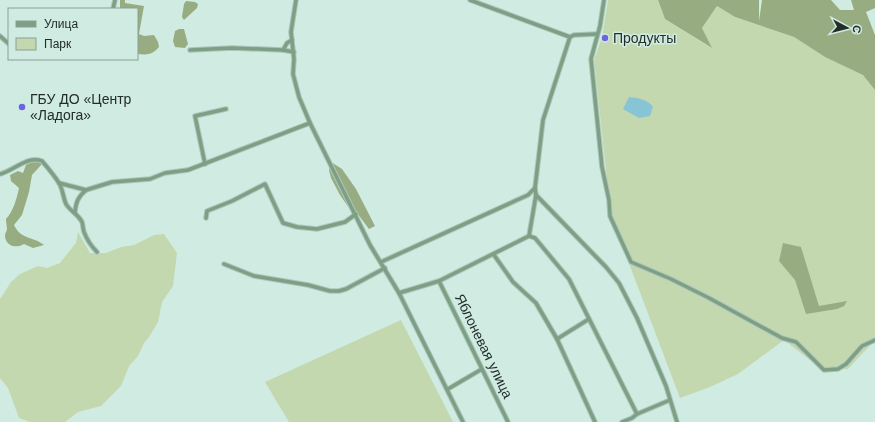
<svg xmlns="http://www.w3.org/2000/svg" width="875" height="422" viewBox="0 0 875 422" font-family="Helvetica,sans-serif">
<rect width="100%" height="100%" fill="#d0ebe2"/>
<g fill="#c4d8af">
<path d="M 608,0 L 658,0 L 665,19 L 711,48 L 702,28 L 717,6 L 735,17 L 794,37 L 825,57 L 864,75 L 875,90 L 875,340 L 848,369 L 823,370 L 784,340 L 738,374 L 710,387 L 680,398 L 611,216 L 610,207 L 594,60 L 602,37 Z"/>
<path d="M 78,232 L 90,253 L 106,253 L 121,247 L 134,245 L 154,235 L 164,234 L 177,253 L 173,286 L 162,302 L 158,322 L 149,337 L 144,343 L 138,356 L 129,366 L 121,386 L 101,406 L 78,412 L 65,422 L 30,422 L 19,418 L 8,388 L 0,378 L 0,299 L 11,282 L 20,274 L 38,266 L 47,268 L 60,263 L 76,243 Z"/>
<path d="M 401,320 L 453,422 L 289,422 L 265,382 Z"/>
</g>
<g fill="#97ad81">
<path d="M 120,0 L 125,0 L 125,3 L 144,6 L 139,34 L 144,36 L 154,35 L 158,42 L 159,47 C 152,55 147,55 137,54 L 137,9 L 120,9 Z"/>
<path d="M 658,0 L 759,0 L 759,21 L 762,0 L 831,0 L 840,10 L 854,10 L 851,0 L 875,0 L 875,8 L 866,12 L 875,35 L 875,90 L 863,75 L 825,57 L 794,37 L 735,17 L 717,6 L 702,28 L 712,48 L 665,19 Z"/>
<path d="M 186,1 L 195,2 L 198,4 L 197,8 L 184,20 L 182,17 L 184,4 Z"/>
<path d="M 179,29 L 184,29 L 188,44 L 185,48 L 175,47 L 173,41 L 175,31 Z"/>
<path d="M 31,162 L 41,162 L 42,164 L 32,175 L 29,192 L 22,215 L 14,225 C 21,240 33,236 44,245 L 33,248 L 24,244 C 16,249 5,246 5,235 C 5,233 7,231 7,229 C 7,226 6,223 6,219 C 13,212 17,198 19,188 L 11,181 L 10,175 L 18,171 L 23,173 L 26,165 Z"/>
<path d="M 331,162 L 342,169 L 356,189 L 375,226 L 369,229 L 354,209 L 347,205 L 340,195 L 331,178 L 329,170 Z"/>
<path d="M 783,243 L 801,247 L 819,306 L 847,301 L 844,306 L 837,309 L 806,314 L 795,280 L 779,261 Z"/>
</g>
<path fill="#87c4d5" d="M 629,97 C 638,98 647,99 653,107 L 650,116 L 639,118 L 623,109 Z"/>
<g fill="none" stroke-linecap="round" stroke-linejoin="round">
<defs>
<g id="minor">
<path d="M 296,0 L 291,32 L 294,59 L 293,74 L 299,97 L 310,123 L 370,245 L 399,293 L 463,422"/>
<path d="M 470,0 L 570,37 L 574,35 L 597,34"/>
<path d="M 604,0 L 600,26 L 591,59 L 602,167 L 609,200 L 610,216 L 631,262 L 671,279 L 709,298 L 782,338 L 796,342 L 824,370 L 838,369 L 846,364 L 862,346 L 875,340"/>
<path d="M 113,9 L 115,0"/>
<path d="M 0,36 L 9,44"/>
<path d="M 190,50 L 232,48 L 283,50 L 294,52"/>
<path d="M 283,50 L 287,43 L 292,40"/>
<path d="M 205,164 L 195,116 L 226,109"/>
<path d="M 0,174 C 13,171 28,155 42,161 C 48,168 54,175 59,183 C 63,190 63,197 66,204 C 70,211 78,214 82,222 C 83,225 83,229 84,232 C 87,240 91,246 97,252"/>
<path d="M 59,183 L 86,190 L 112,182 L 150,179 L 165,173 L 188,170 L 310,123"/>
<path d="M 536,195 L 606,267 L 619,283 L 637,318 L 666,386 L 677,422"/>
<path d="M 75,212 C 76,202 78,197 86,190"/>
<path d="M 206,218 L 207,211 L 232,201 L 265,184 L 283,223 L 297,227 L 317,229 L 345,222 L 356,214"/>
<path d="M 529,236 L 535,238 L 569,279 L 637,414"/>
<path d="M 494,255 L 513,282 L 536,303 L 557,339 L 595,422"/>
<path d="M 381,262 L 528,195 L 535,188"/>
<path d="M 224,264 L 254,276 L 308,285 L 330,291 L 339,291 L 346,289 L 385,268"/>
<path d="M 439,281 L 508,422"/>
<path d="M 399,293 L 439,281 L 529,236 L 536,195 L 535,188 L 543,120 L 570,37"/>
<path d="M 557,339 L 589,319"/>
<path d="M 448,389 L 482,369"/>
<path d="M 622,422 L 632,418 L 637,414 L 670,400"/>
</g>
</defs>
<use href="#minor" stroke="#adc5bd" stroke-width="5.5"/>
<use href="#minor" stroke="#7da084" stroke-width="3.5"/>
</g>
<g fill="#6d65e0" stroke="#d0ebe2" stroke-width="1.5">
<circle cx="605" cy="38" r="4"/>
<circle cx="22" cy="107" r="4"/>
</g>
<g text-anchor="middle" dominant-baseline="central" stroke-width="3" stroke-linejoin="round" paint-order="stroke">
<g font-size="14" fill="#222c29" stroke="#d0ebe2" text-anchor="start">
<text x="613" y="38">Продукты</text>
<text x="30" y="99">ГБУ ДО «Центр<tspan x="30" dy="16">«Ладога»</tspan></text>
</g>
<g font-size="14" fill="#222c29" stroke="#d0ebe2">
<text transform="translate(484 346) rotate(64)">Яблоневая улица</text>
</g>
</g>
<rect x="8" y="8" width="130" height="52" fill="#d0ebe2" stroke="#8a9f98"/>
<rect x="16" y="21" width="20" height="6" fill="#7da084" stroke="#8a9f98"/>
<text x="44" y="28" font-size="12" fill="#222c29">Улица</text>
<rect x="16" y="38" width="20" height="12" fill="#c4d8af" stroke="#8a9f98"/>
<text x="44" y="48" font-size="12" fill="#222c29">Парк</text>
<g transform="translate(847 28) rotate(97)" stroke="#d0ebe2" stroke-width="3" paint-order="stroke">
<path d="M0-3L7 15L0 10L-7 15Z" fill="#222c29"/>
<text y="-6" font-size="11" font-weight="bold" text-anchor="middle" fill="#222c29">С</text>
</g>
</svg>
